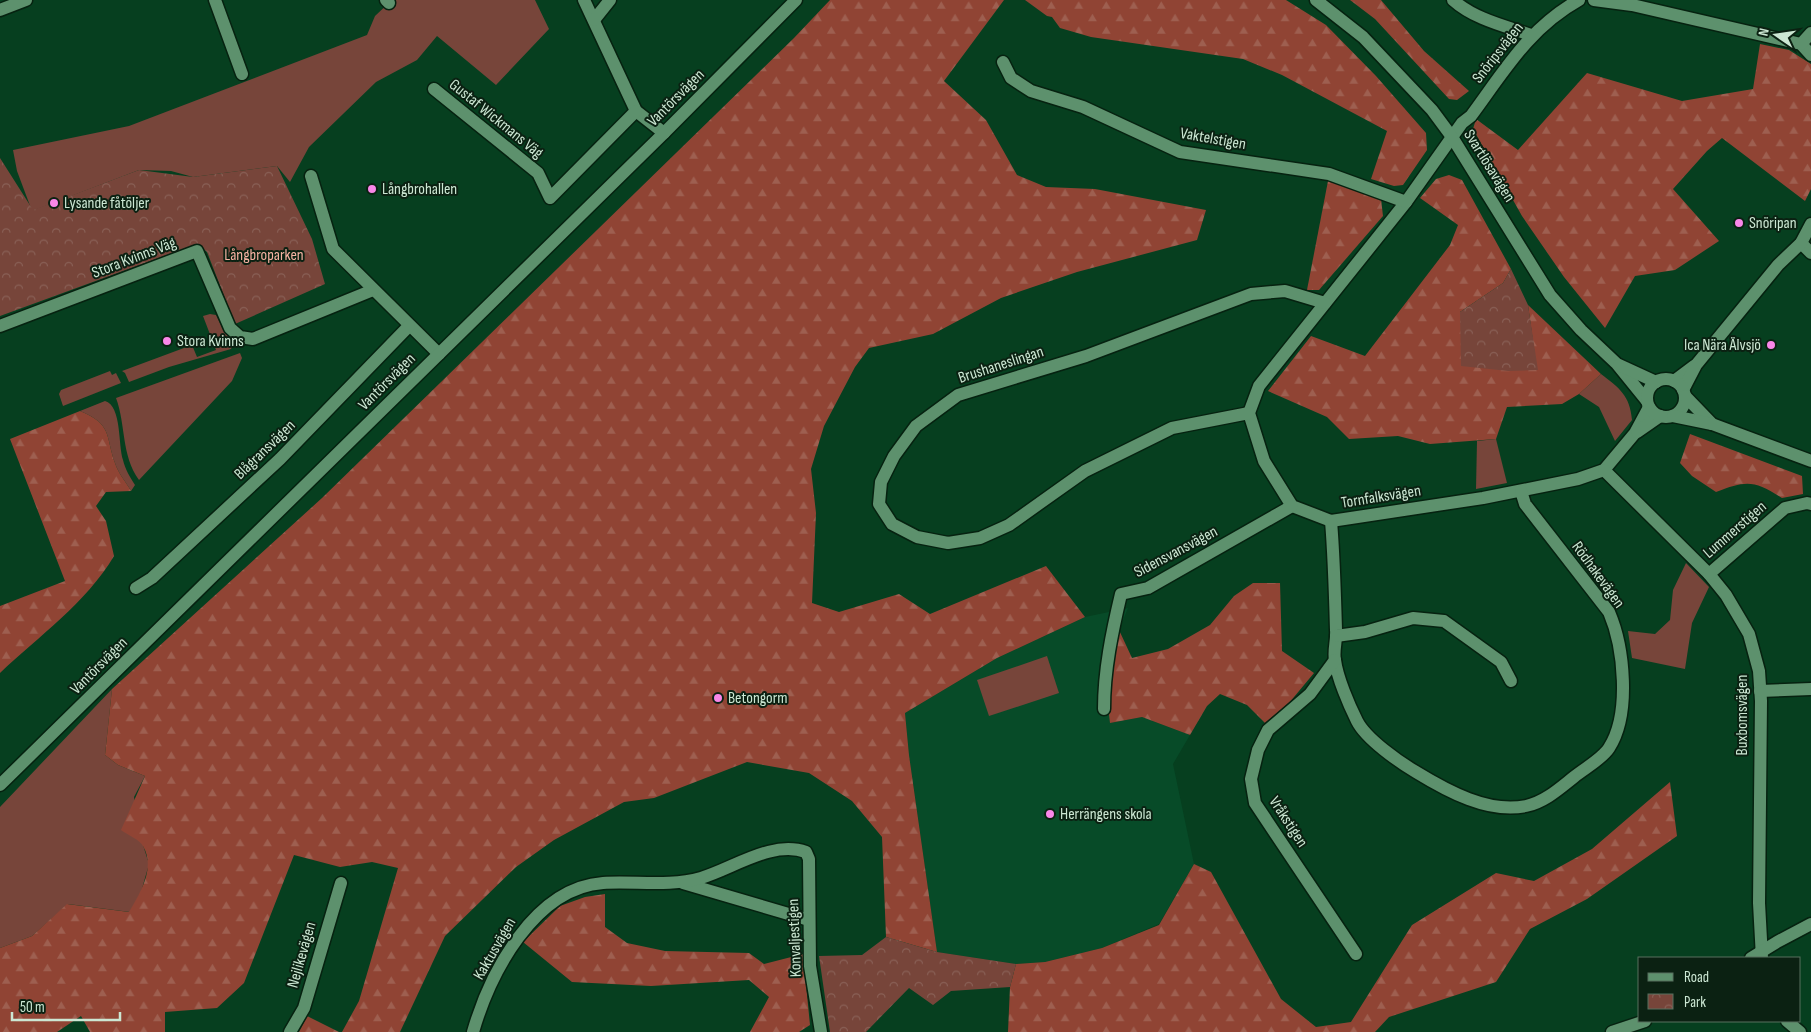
<svg xmlns="http://www.w3.org/2000/svg" width="1811" height="1032" viewBox="0 0 1811 1032" font-family="'Sofia Sans Condensed',sans-serif">
<defs>
<pattern id="forest-firs" width="22" height="20" patternUnits="userSpaceOnUse" patternTransform="scale(1.25)"><rect width="22" height="20" fill="#904434"/><path d="M5 1l3.5 6h-7zM16 11l3.5 6h-7z" fill="#9e5f50"/></pattern>
<pattern id="park-crowns" width="20" height="18" patternUnits="userSpaceOnUse" patternTransform="scale(1.25)"><rect width="20" height="18" fill="#77453a"/><path d="M2 6a3 3 0 1 1 6 0M12 15a3 3 0 1 1 6 0" fill="none" stroke="#896056"/></pattern>
</defs>
<rect width="100%" height="100%" fill="#063f1f"/>
<path fill="#074b28" d="M 1128,608 L 1119,630 L 1110,723 L 1142,717 L 1190,735 L 1173,764 L 1194,864 L 1159,924 L 1102,948 L 1045,962 L 1016,964 L 937,952 L 909,755 L 905,713 L 997,658 L 1085,617 Z"/>
<g fill="#77453a">
<path d="M 392,0 L 535,0 L 549,29 L 496,85 L 437,36 L 417,60 L 376,82 L 309,147 L 290,182 L 277,166 L 193,177 L 171,171 L 139,170 L 32,211 L 17,171 L 13,150 L 129,126 L 367,35 L 375,16 Z"/>
<path d="M 210,314 L 216,315 L 225,333 L 234,342 L 231,349 L 169,367 L 129,382 L 125,373 L 122,371 L 192,345 L 197,357 L 216,350 L 203,316 Z"/>
<path d="M 240,353 L 242,358 L 232,381 L 139,480 C 121,455 126,425 116,398 Z"/>
<path d="M 110,371 L 112,375 L 116,373 L 121,383 L 63,406 L 59,394 L 61,390 Z"/>
<path d="M 1601,374 C 1619,388 1630,395 1632,420 L 1615,441 L 1599,407 L 1579,394 Z"/>
<path d="M 105,401 C 122,406 118,445 123,460 C 125,469 130,477 135,485 L 131,491 C 126,482 118,473 115,463 C 105,435 113,425 80,411 Z"/>
<path d="M 1496,439 L 1507,483 L 1476,489 L 1477,441 Z"/>
<path d="M 1686,563 L 1709,587 L 1692,623 L 1685,669 L 1632,658 L 1628,631 L 1655,634 L 1670,620 L 1673,590 Z"/>
<path d="M 1047,656 L 1059,693 L 989,716 L 977,680 Z"/>
<path d="M 112,689 L 105,755 L 118,765 L 145,776 L 134,797 L 143,845 L 149,864 L 141,892 L 130,912 L 68,904 L 32,936 L 0,948 L 0,807 Z"/>
</g>
<g fill="url(#forest-firs)">
<path d="M 830,0 L 1004,0 L 944,81 L 986,120 L 1017,175 L 1046,187 L 1095,189 L 1206,210 L 1197,240 L 1077,272 L 1001,298 L 933,334 L 869,348 L 855,367 L 824,426 L 811,469 L 816,513 L 812,603 L 839,612 L 899,594 L 930,614 L 1046,566 L 1085,617 L 997,658 L 905,713 L 909,755 L 937,952 L 886,937 L 882,837 L 852,801 L 809,773 L 747,762 L 654,798 L 624,802 L 554,840 L 516,867 L 445,936 L 400,1032 L 342,1032 L 359,1001 L 398,868 L 372,862 L 340,867 L 294,855 L 244,983 L 217,1008 L 165,1012 L 165,1032 L 90,1032 L 81,1016 L 57,1032 L 0,1032 L 0,948 L 32,936 L 67,904 L 129,912 C 140,893 156,868 143,846 C 140,840 128,835 121,830 L 145,776 L 118,765 L 105,755 L 112,689 L 322,498 L 794,38 Z"/>
<path d="M 1025,0 L 1286,0 L 1326,25 L 1376,76 L 1426,133 L 1427,150 L 1403,185 L 1394,186 L 1371,179 L 1387,131 L 1282,75 L 1243,59 L 1091,37 L 1060,28 L 1052,17 L 1047,16 Z"/>
<path d="M 1350,0 L 1381,0 L 1424,51 L 1469,91 L 1457,100 L 1449,99 L 1375,19 Z"/>
<path d="M 1760,44 L 1789,50 L 1811,64 L 1811,189 L 1805,201 L 1722,138 L 1707,151 L 1673,189 L 1719,241 L 1675,270 L 1635,276 L 1605,328 L 1564,277 L 1522,216 L 1473,129 L 1476,119 L 1518,150 L 1587,73 L 1682,101 L 1753,89 Z"/>
<path d="M 1449,175 L 1462,180 L 1511,269 L 1503,283 L 1460,312 L 1537,370 L 1528,305 L 1601,374 L 1579,394 L 1562,404 L 1507,407 L 1496,439 L 1430,444 L 1398,436 L 1349,439 L 1327,417 L 1268,391 L 1311,336 L 1365,356 L 1450,245 L 1458,225 L 1420,198 L 1436,179 Z"/>
<path d="M 1328,181 L 1381,199 L 1383,216 L 1319,290 L 1307,290 Z"/>
<path d="M 80,411 C 113,425 105,435 115,463 C 118,473 126,482 131,491 L 106,492 L 96,506 L 106,521 L 114,556 C 86,603 39,636 0,673 L 0,606 L 65,581 L 10,439 Z"/>
<path d="M 1690,434 L 1802,476 L 1803,494 L 1782,498 C 1755,480 1746,480 1716,492 L 1692,476 L 1680,463 Z"/>
<path d="M 1253,583 L 1280,583 L 1282,651 L 1314,673 L 1289,703 L 1265,723 L 1247,705 L 1220,694 L 1207,706 L 1190,735 L 1142,717 L 1110,723 L 1107,698 L 1119,630 L 1132,658 L 1168,649 L 1210,625 L 1234,596 Z"/>
<path d="M 1670,782 L 1677,836 L 1587,899 L 1530,929 L 1496,982 L 1389,1017 L 1375,1032 L 1008,1032 L 1010,987 L 1016,964 L 1045,962 L 1102,948 L 1159,925 L 1194,864 L 1211,872 L 1281,999 L 1316,1027 L 1351,1022 L 1412,925 L 1496,873 L 1534,881 L 1592,849 Z"/>
<path d="M 605,894 L 605,927 L 627,943 L 665,951 L 749,953 L 764,964 L 803,954 L 810,1025 L 799,1032 L 750,1032 L 769,997 L 749,980 L 651,986 L 572,982 L 523,942 L 560,906 L 585,897 Z"/>
<path d="M 307,1016 L 339,1032 L 299,1032 Z"/>
</g>
<g fill="url(#park-crowns)">
<path d="M 0,158 L 33,210 L 139,170 L 193,177 L 277,166 L 312,239 L 325,284 L 235,324 L 207,252 L 199,245 L 183,249 L 0,316 Z"/>
<path d="M 1511,269 L 1528,305 L 1538,370 L 1508,371 L 1461,366 L 1460,312 L 1503,283 Z"/>
<path d="M 886,937 L 937,952 L 1016,964 L 1010,987 L 951,991 L 933,1005 L 909,988 L 866,1032 L 830,1032 L 819,956 L 862,955 Z"/>
</g>
<g fill="none" stroke-linecap="round" stroke-linejoin="round">
<defs>
<g id="street">
<path d="M 215,0 L 242,74"/>
<path d="M 386,0 L 389,3"/>
<path d="M 584,0 L 636,111 L 664,133"/>
<path d="M 1453,0 C 1474,19 1505,26 1531,35"/>
<path d="M 1579,0 C 1529,28 1505,70 1471,116 L 1462,123 L 1406,202 L 1259,386 L 1249,413 L 1264,461 L 1292,506 L 1331,521 L 1483,498 L 1578,479 L 1604,470 L 1635,433 L 1649,407"/>
<path d="M 1594,0 L 1632,5 L 1801,44 L 1811,55"/>
<path d="M 0,10 L 26,0"/>
<path d="M 594,20 L 610,0"/>
<path d="M 1801,44 L 1811,33"/>
<path d="M 1003,62 L 1011,78 L 1031,91 L 1083,107 L 1180,152 L 1329,174 L 1406,202"/>
<path d="M 434,89 L 538,173 L 550,198 L 636,111"/>
<path d="M 311,176 L 333,249 L 439,354"/>
<path d="M 1801,243 L 1811,253"/>
<path d="M 0,326 L 197,251 L 230,328 L 240,337 L 253,339 L 373,290"/>
<path d="M 1674,381 L 1694,366"/>
<path d="M 1683,390 L 1696,365 L 1778,265 L 1801,243 L 1811,224"/>
<path d="M 1249,413 L 1172,428 L 1085,471 L 1009,525 L 980,538 L 948,543 L 917,537 L 892,524 L 879,504 L 881,482 L 894,456 L 916,426 L 958,395 L 1086,356 L 1251,294 L 1285,291 L 1325,303"/>
<path d="M 1637,432 L 1660,416"/>
<path d="M 1604,470 L 1709,574 L 1726,595 L 1749,634 L 1759,671 L 1761,701 L 1759,903 L 1762,958"/>
<path d="M 1331,521 C 1334,557 1335,594 1336,630 C 1337,640 1333,651 1335,660 C 1337,677 1349,705 1357,721 C 1366,739 1399,762 1416,772 C 1447,791 1489,814 1526,806 C 1545,802 1560,788 1574,777 C 1585,768 1602,759 1609,748 C 1631,714 1624,647 1609,612 L 1525,504 L 1521,491"/>
<path d="M 1709,574 L 1785,508 L 1807,503 L 1811,504"/>
<path d="M 136,588 L 152,578 L 280,459 L 409,326"/>
<path d="M 1336,636 L 1365,632 L 1413,618 L 1444,621 L 1501,662 L 1511,681"/>
<path d="M 1335,660 L 1310,694 L 1268,730 L 1258,750 L 1251,779 L 1255,803 L 1356,954"/>
<path d="M 1760,691 L 1811,689"/>
<path d="M 1104,709 C 1104,670 1112,632 1121,594 L 1148,588 L 1292,506"/>
<path d="M 683,883 L 809,920"/>
<path d="M 1751,958 L 1777,942 L 1811,924"/>
<path d="M 1787,1021 L 1800,1032"/>
<path d="M 290,1032 L 304,1008 L 341,883"/>
<path d="M 473,1032 C 490,973 534,888 603,883 C 636,881 669,887 701,878 C 734,868 772,840 806,852 L 809,859 L 810,966 L 821,1032"/>
<path d="M 1612,1032 L 1645,1021"/>
</g>
<g id="secondary">
<path d="M 1316,0 L 1363,37 L 1432,110 L 1452,137 L 1550,295 L 1581,330 L 1617,364 L 1647,401"/>
<path d="M 1619,365 L 1656,382"/>
<circle cx="1666" cy="398" r="19"/>
<path d="M 1685,396 L 1712,424"/>
<path d="M 1673,416 L 1712,424 L 1811,461"/>
<path d="M 0,785 L 664,133 L 796,0"/>
</g>
</defs>
<use href="#street" stroke="#062210" stroke-width="15"/>
<use href="#secondary" stroke="#062210" stroke-width="15"/>
<use href="#street" stroke="#5d916d" stroke-width="12"/>
<use href="#secondary" stroke="#5d916d" stroke-width="12"/>
</g>
<g fill="#f987e8" stroke="#0b2112" stroke-width="2">
<circle cx="372" cy="189" r="5"/>
<circle cx="54" cy="203" r="5"/>
<circle cx="1739" cy="223" r="5"/>
<circle cx="167" cy="341" r="5"/>
<circle cx="1771" cy="345" r="5"/>
<circle cx="718" cy="698" r="5"/>
<circle cx="1050" cy="814" r="5"/>
</g>
<g text-anchor="middle" dominant-baseline="central" stroke-width="4" stroke-linejoin="round" paint-order="stroke">
<g font-size="16" fill="#cce7d3" stroke="#0b2112">
<text transform="translate(1498 53) rotate(-52)">Snöripsvägen</text>
<text transform="translate(676 98) rotate(-45)">Vantörsvägen</text>
<text transform="translate(496 119) rotate(39)">Gustaf Wickmans Väg</text>
<text transform="translate(1213 139) rotate(10)">Vaktelstigen</text>
<text transform="translate(1489 166) rotate(58)">Svartlösavägen</text>
<text transform="translate(134 258) rotate(-21)">Stora Kvinns Väg</text>
<text transform="translate(1001 365) rotate(-18)">Brushaneslingan</text>
<text transform="translate(387 382) rotate(-45)">Vantörsvägen</text>
<text transform="translate(265 450) rotate(-44)">Blågransvägen</text>
<text transform="translate(1381 497) rotate(-9)">Tornfalksvägen</text>
<text transform="translate(1735 530) rotate(-41)">Lummerstigen</text>
<text transform="translate(1176 552) rotate(-28)">Sidensvansvägen</text>
<text transform="translate(1598 575) rotate(54)">Rödhakevägen</text>
<text transform="translate(99 666) rotate(-45)">Vantörsvägen</text>
<text transform="translate(1742 715) rotate(-90)">Buxbomsvägen</text>
<text transform="translate(1288 822) rotate(57)">Vråkstigen</text>
<text transform="translate(795 938) rotate(-92)">Konvaljestigen</text>
<text transform="translate(495 949) rotate(-60)">Kaktusvägen</text>
<text transform="translate(302 955) rotate(-74)">Nejlikevägen</text>
</g>
<g font-size="16" fill="#cce7d3" stroke="#0b2112" text-anchor="start">
<text x="382" y="189">Långbrohallen</text>
<text x="64" y="203">Lysande fåtöljer</text>
<text x="1749" y="223">Snöripan</text>
<text x="177" y="341">Stora Kvinns</text>
<text x="1761" y="345" text-anchor="end">Ica Nära Älvsjö</text>
<text x="728" y="698">Betongorm</text>
<text x="1060" y="814">Herrängens skola</text>
</g>
<g font-size="16" fill="#f5b2a3" stroke="#0b2112">
<text x="264" y="255">Långbroparken</text>
</g>
</g>
<rect x="1638" y="957" width="162" height="65" fill="#0b2112" stroke="#58705f"/>
<rect x="1648" y="973" width="25" height="8" fill="#5d916d" stroke="#58705f"/>
<text x="1684" y="982" font-size="15" fill="#cce7d3">Road</text>
<rect x="1648" y="994" width="25" height="15" fill="url(#park-crowns)" stroke="#58705f"/>
<text x="1684" y="1007" font-size="15" fill="#cce7d3">Park</text>
<g transform="translate(1776 35) rotate(283)" stroke="#0b2112" stroke-width="4" paint-order="stroke">
<path d="M0-4L9 19L0 12L-9 19Z" fill="#cce7d3"/>
<text y="-8" font-size="14" font-weight="bold" text-anchor="middle" fill="#cce7d3">N</text>
</g>
<path d="M12 1012v8h108v-8" fill="none" stroke="#cce7d3" stroke-width="2.5"/>
<text x="20" y="1012" font-size="15" fill="#cce7d3" stroke="#0b2112" stroke-width="4" paint-order="stroke">50 m</text>
</svg>
